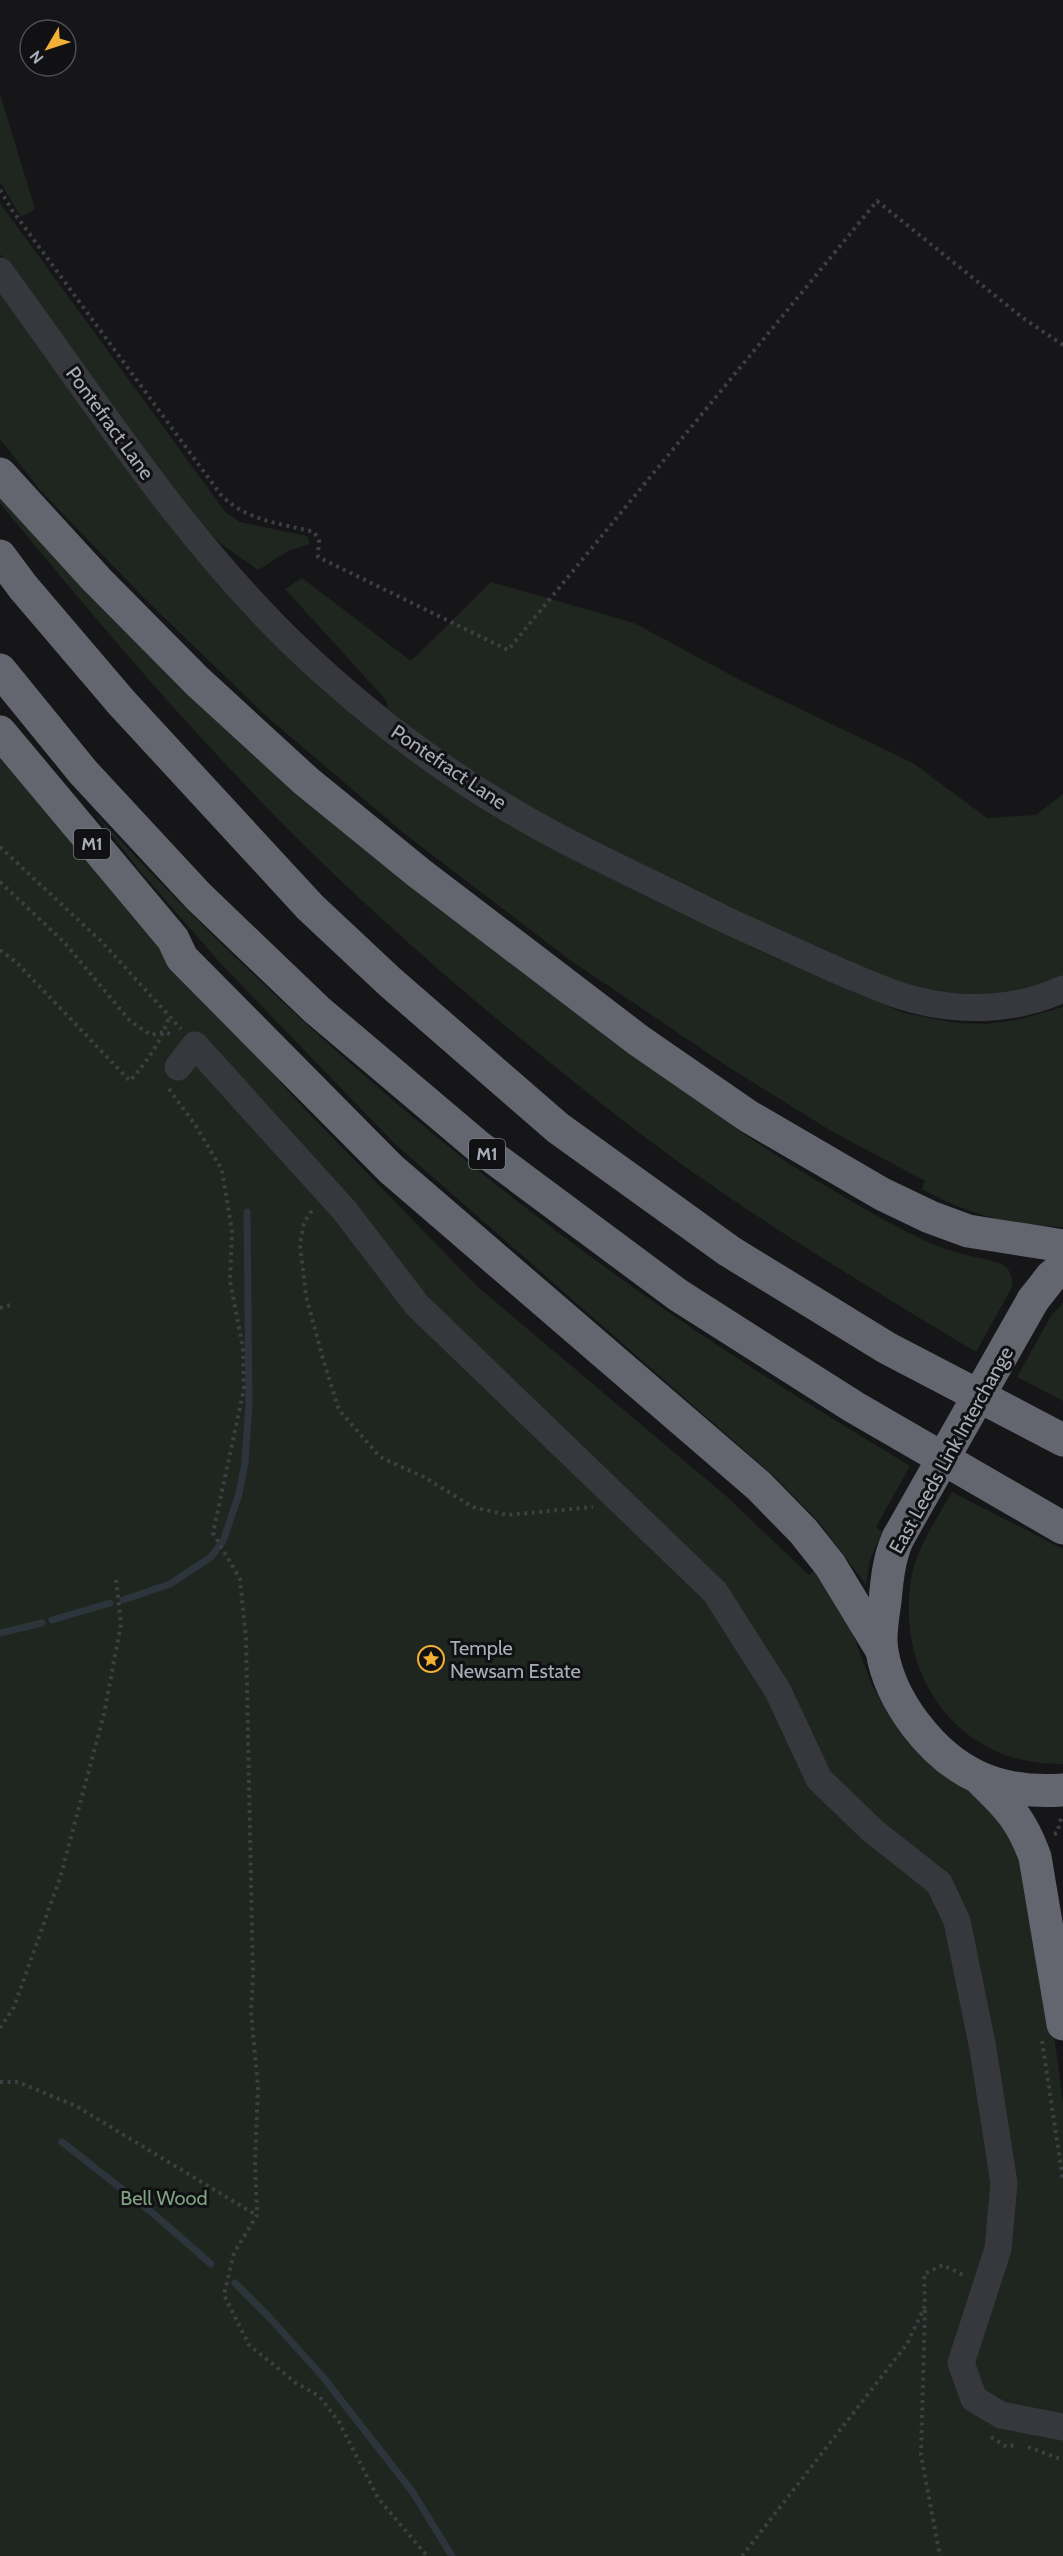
<svg xmlns="http://www.w3.org/2000/svg" width="1063" height="2556" viewBox="0 0 1063 2556" font-family="Cabin,sans-serif">
<rect width="100%" height="100%" fill="#161618"/>
<g fill="#1e261f">
<path d="M 0,94 L 35,209 L 21,217 L 0,182 Z"/>
<path d="M 0,203 L 226,513 L 240,522 L 307,536 L 310,544 L 288,551 L 258,570 L 221,544 L 201,524 L 140,448 L 0,254 Z"/>
<path d="M 0,293 L 177,535 L 551,846 L 758,950 L 904,1013 L 957,1023 L 986,1024 L 1017,1020 L 1063,1007 L 1063,1227 C 1012,1226 966,1214 922,1189 L 925,1181 L 833,1132 L 730,1068 L 570,960 L 405,834 L 266,716 L 145,599 L 40,490 L 0,439 Z"/>
<path d="M 0,489 C 68,558 135,626 203,695 C 238,731 271,769 309,802 C 441,918 587,1015 726,1121 C 767,1151 810,1177 853,1202 C 893,1225 933,1249 979,1258 C 998,1262 1014,1264 1012,1287 L 976,1352 C 855,1279 733,1206 621,1119 C 502,1026 384,927 278,819 C 185,724 98,623 14,520 L 0,503 Z"/>
<path d="M 302,578 L 411,661 L 491,582 L 634,623 L 744,682 L 913,763 L 987,818 L 1036,815 L 1063,794 L 1063,978 L 1014,996 L 904,991 L 562,829 L 449,757 L 388,709 L 386,700 L 285,589 Z"/>
<path d="M 0,756 L 238,1035 L 299,1103 L 479,1288 L 726,1496 L 809,1575 L 817,1569 L 848,1621 L 872,1685 L 890,1717 L 912,1745 L 970,1788 L 1002,1820 L 1034,1887 L 1063,2102 L 1063,2556 L 0,2556 Z"/>
<path d="M 92,810 C 254,987 435,1146 630,1285 C 720,1350 815,1408 910,1466 L 876,1527 L 882,1532 L 870,1560 L 866,1585 L 819,1522 L 777,1479 L 395,1144 L 221,964 L 140,871 Z"/>
<path d="M 1063,1303 L 1063,1401 L 1017,1377 L 1051,1316 Z"/>
<path d="M 952,1492 L 1063,1549 L 1063,1764 C 961,1767 895,1677 911,1579 C 917,1547 936,1520 952,1492 Z"/>
</g>
<g fill="none" stroke-linecap="round" stroke-linejoin="round">
<g stroke="#2c353c" stroke-width="7">
<path d="M 123,1600 L 170,1584 L 211,1557 L 223,1541 L 239,1494 L 245,1462 L 249,1404 L 247,1212"/>
<path d="M 52,1620 L 110,1603"/>
<path d="M 0,1633 L 42,1623"/>
<path d="M 62,2142 L 155,2215 L 211,2264"/>
<path d="M 235,2283 L 270,2318 L 323,2377 L 412,2491 L 452,2556"/>
</g>
<g stroke="#3d3f44" stroke-width="4" stroke-dasharray="3 4.5" stroke-linecap="butt">
<path d="M 0,190 L 12,210 L 221,495 C 247,521 279,523 314,532 L 319,540 L 318,557 L 508,650 L 877,201 L 1023,318 L 1063,345"/>
<path d="M 0,847 L 102,942 L 181,1029"/>
<path d="M 0,882 L 63,941 L 130,1021 L 151,1035 L 164,1032 L 173,1035"/>
<path d="M 0,950 L 16,962 L 130,1081 C 147,1061 161,1042 169,1017"/>
<path d="M 169,1089 L 196,1126 L 222,1170 L 232,1231 L 230,1281 L 243,1348 L 244,1389 L 213,1533 L 240,1579 L 246,1638 L 253,1977 L 251,2012 L 258,2087 L 255,2161 L 257,2215 L 234,2253 L 224,2295 L 249,2345 L 296,2383 L 319,2396 L 339,2422 L 378,2498 L 427,2556"/>
<path d="M 312,1211 L 304,1222 L 300,1245 L 306,1296 L 323,1359 L 339,1410 L 380,1457 L 424,1477 L 473,1507 L 507,1515 L 593,1507"/>
<path d="M 0,1308 L 10,1305"/>
<path d="M 1054,1834 L 1057,1833 L 1062,1815"/>
<path d="M 0,2028 L 14,2007 L 60,1878 L 104,1714 L 121,1624 L 116,1578"/>
<path d="M 1042,2041 L 1063,2180"/>
<path d="M 0,2082 L 18,2082 L 76,2106 L 256,2215"/>
<path d="M 925,2310 L 921,2455 L 940,2556"/>
<path d="M 991,2437 L 1007,2447 L 1018,2444"/>
<path d="M 1028,2447 L 1063,2460"/>
<path d="M 742,2556 L 907,2344 L 925,2306 L 924,2274 L 943,2265 L 965,2276"/>
</g>
<g stroke="#37383d" stroke-width="27">
<path d="M 0,271 C 93,398 179,533 292,643 C 371,719 463,787 560,838 C 614,866 670,892 724,919 C 763,937 802,955 841,972 C 868,983 895,996 924,1002 C 969,1012 1021,1009 1063,989"/>
<path d="M 178,1067 L 195,1045 L 345,1211 L 417,1305 L 715,1592 L 778,1691 L 819,1779 L 873,1831 L 939,1883 L 957,1921 L 983,2049 L 1004,2183 L 998,2249 L 961,2363 L 974,2399 L 1001,2415 L 1063,2427"/>
</g>
<g stroke="#63666e" stroke-width="33">
<path d="M 0,474 L 97,580 L 197,681 L 306,781 L 419,873 L 638,1040 L 748,1116 L 882,1194 L 930,1217 L 968,1231 L 1063,1246"/>
<path d="M 0,556 L 23,587 L 121,702 L 310,907 L 390,982 L 558,1128 L 729,1251 L 887,1348 L 1063,1440"/>
<path d="M 0,670 L 83,772 L 198,896 L 317,1010 L 479,1147 L 678,1295 L 854,1407 L 1063,1528"/>
<path d="M 0,732 L 173,939 L 182,958 L 391,1169 L 759,1486 L 803,1531 L 830,1565 L 881,1649"/>
<path d="M 1033,1300 L 1051,1277 L 1063,1267"/>
<path d="M 898,1538 C 889,1558 887,1579 885,1601 C 883,1616 879,1635 882,1651 C 890,1701 932,1756 978,1777 C 1004,1789 1035,1792 1063,1790"/>
<path d="M 982,1781 C 1009,1807 1022,1821 1035,1857 L 1063,2024"/>
</g>
<path stroke="#63666e" stroke-width="33" d="M 898,1538 L 1033,1300"/>
</g>
<defs>
<symbol id="sight-ring" viewBox="-11 -11 22 22"><circle r="9.5" fill="#111113" stroke="#f2b134" stroke-width="1.5"/><path d="M0-6L1.8-2.2L6-1.7L2.9 1.2L3.7 5.4L0 3.3L-3.7 5.4L-2.9 1.2L-6-1.7L-1.8-2.2Z" fill="#f2b134"/></symbol>
</defs>
<g fill-rule="evenodd">
<use href="#sight-ring" x="416" y="1644" width="30" height="30"/>
</g>
<g text-anchor="middle" dominant-baseline="central" stroke-width="6" stroke-linejoin="round" paint-order="stroke">
<g fill="#111113" stroke="#7b7e86" stroke-width="1.5">
<rect x="74" y="829" width="36" height="30" rx="4.5"/>
<rect x="469" y="1139" width="36" height="30" rx="4.5"/>
</g>
<g font-size="18" font-weight="bold" fill="#a8adb8">
<text x="92" y="844">M1</text>
<text x="487" y="1154">M1</text>
</g>
<g font-size="20" fill="#a8adb8" stroke="#111113">
<text transform="translate(110 423) rotate(54)">Pontefract Lane</text>
<text transform="translate(449 767) rotate(34)">Pontefract Lane</text>
<text transform="translate(951 1450) rotate(-61)">East Leeds Link Interchange</text>
</g>
<g font-size="20" fill="#a8adb8" stroke="#111113" text-anchor="start">
<text x="450" y="1648">Temple<tspan x="450" dy="23">Newsam Estate</tspan></text>
</g>
<g font-size="20" fill="#7fa381" stroke="#111113">
<text x="164" y="2198">Bell Wood</text>
</g>
</g>
<g transform="translate(48 48) rotate(231)"><circle r="28" fill="#111113" stroke="#4d4f55" stroke-width="1.5"/>
<path d="M0-4.5L10 22L0 15L-10 22Z" fill="#f2b134"/>
<text y="-9" font-size="16" font-weight="bold" text-anchor="middle" fill="#a8adb8">N</text>
</g>
</svg>
